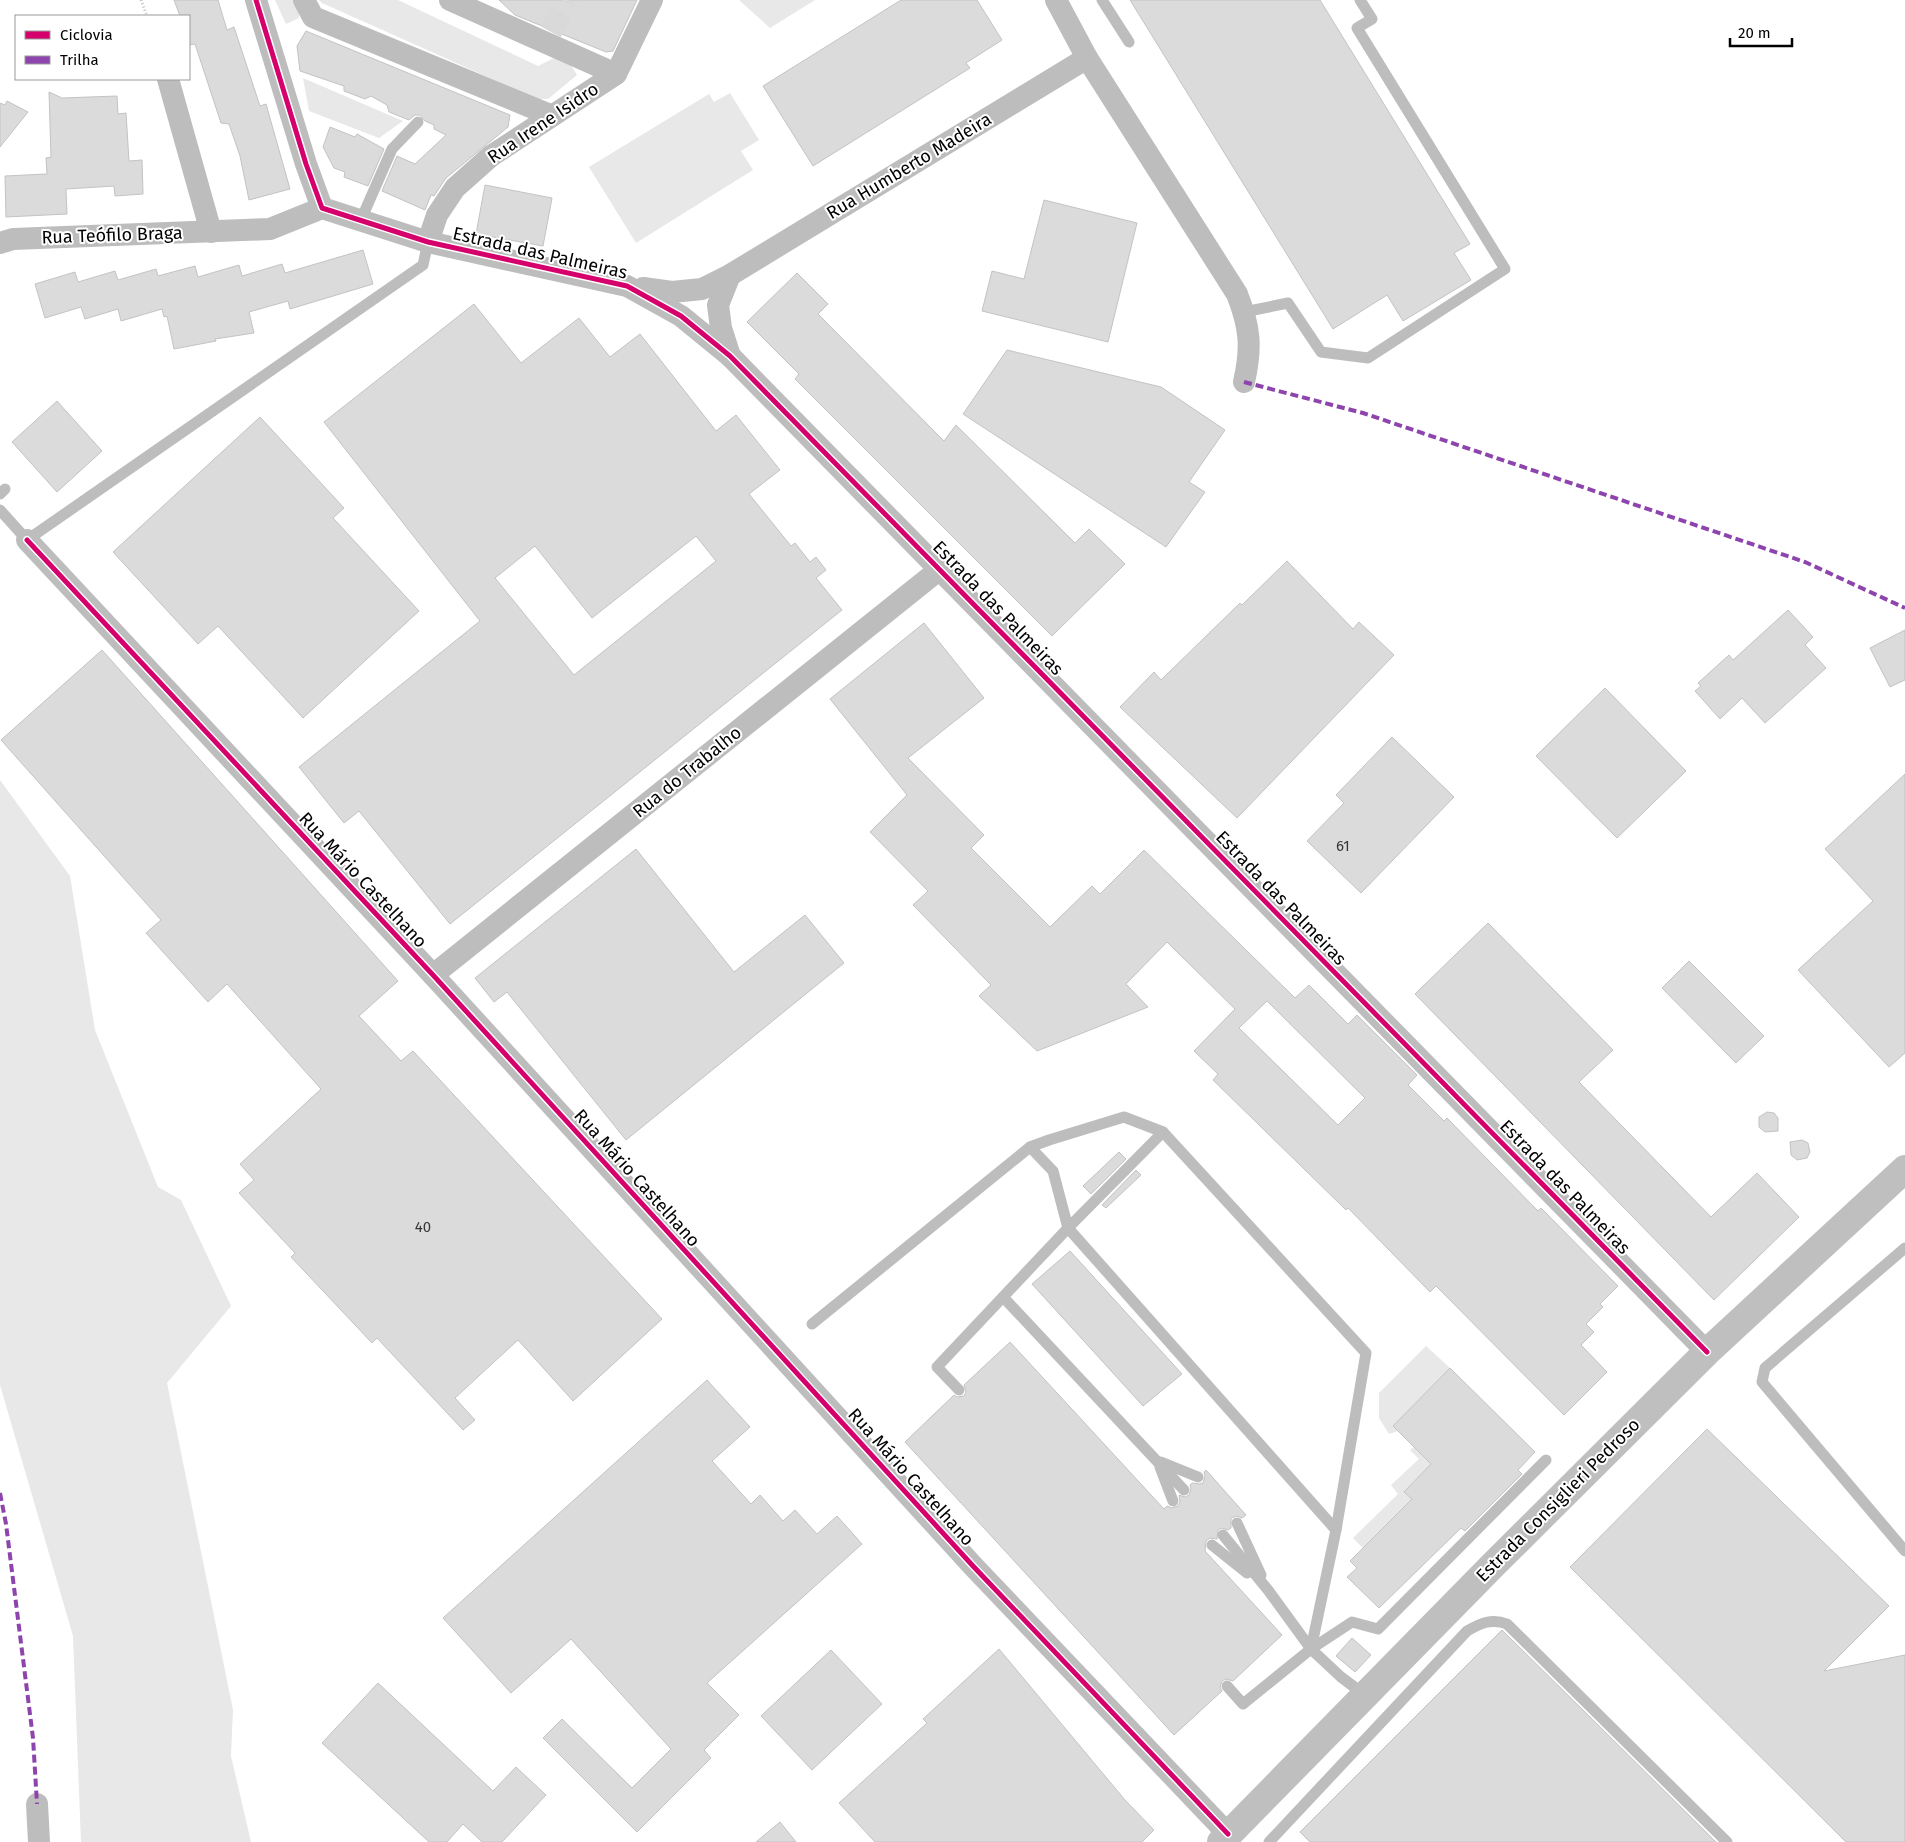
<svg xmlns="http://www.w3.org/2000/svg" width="1905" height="1842" viewBox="0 0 1905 1842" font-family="'Fira Sans',sans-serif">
<rect width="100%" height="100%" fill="#fff"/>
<g fill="#e8e8e8">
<path d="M 275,0 L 299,0 L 299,18 L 286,24 Z"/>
<path d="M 319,0 L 398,0 L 538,66 L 554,58 L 571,65 L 577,75 L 548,99 L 537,99 L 322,3 Z"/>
<path d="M 739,0 L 815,0 L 770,28 Z"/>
<path d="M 303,78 L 403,121 L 379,138 L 309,111 Z"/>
<path d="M 730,93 L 759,140 L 741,151 L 753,170 L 636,243 L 589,167 L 709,94 L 714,102 Z"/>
<path d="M 0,780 L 70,876 L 95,1030 L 158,1187 L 181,1200 L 231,1306 L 167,1383 L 233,1710 L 231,1756 L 251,1842 L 81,1842 L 73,1636 L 0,1385 Z"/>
<path d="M 1426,1346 L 1450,1368 L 1393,1426 L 1398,1431 L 1389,1434 L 1379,1418 L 1379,1393 Z"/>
<path d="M 1414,1447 L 1431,1464 L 1405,1492 L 1412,1499 L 1363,1548 L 1353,1538 L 1398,1494 L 1391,1485 L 1419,1459 L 1410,1450 Z"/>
</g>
<g fill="#dbdbdb" stroke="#c3c3c3" fill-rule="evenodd">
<path d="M 174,0 L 218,0 L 227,30 L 234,27 L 260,106 L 266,104 L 290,189 L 249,200 L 240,156 L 229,124 L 221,123 L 195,44 L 189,45 L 189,16 L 180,16 Z"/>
<path d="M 499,0 L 637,0 L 613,51 L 606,52 L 515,15 Z"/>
<path d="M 901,0 L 977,0 L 1002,40 L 966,63 L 970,68 L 813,166 L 763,86 Z"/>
<path d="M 1130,0 L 1320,0 L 1470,244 L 1454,253 L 1471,280 L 1403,321 L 1387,295 L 1333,329 Z"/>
<path d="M 306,31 L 510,115 L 508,127 L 446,178 L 434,196 L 431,195 L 425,210 L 382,191 L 397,156 L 415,164 L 446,135 L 434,129 L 434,125 L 425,121 L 420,115 L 415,115 L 409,120 L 389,112 L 387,105 L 371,96 L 365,99 L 344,91 L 344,86 L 300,71 L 297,46 Z"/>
<path d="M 49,92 L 62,98 L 117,96 L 118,114 L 126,113 L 129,161 L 142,160 L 143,194 L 115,196 L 114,186 L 66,189 L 67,214 L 6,217 L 5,176 L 47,174 L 46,158 L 51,157 Z"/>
<path d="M 7,101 L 28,112 L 0,147 L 0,103 L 5,105 Z"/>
<path d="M 330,127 L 355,137 L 357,134 L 384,149 L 368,186 L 344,177 L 345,172 L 334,168 L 323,147 Z"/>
<path d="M 485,185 L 552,198 L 543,246 L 476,234 Z"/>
<path d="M 1044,200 L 1137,223 L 1108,342 L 982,311 L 992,271 L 1024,279 Z"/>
<path d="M 363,250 L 373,284 L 290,309 L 288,301 L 249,312 L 254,333 L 215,339 L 216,341 L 174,349 L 167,316 L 164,317 L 162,309 L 121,321 L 118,309 L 85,319 L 81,307 L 45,318 L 35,284 L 75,272 L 78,282 L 115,271 L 118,280 L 156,269 L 158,276 L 195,266 L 198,277 L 239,265 L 242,276 L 282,264 L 285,273 Z"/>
<path d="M 797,273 L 828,304 L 818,314 L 944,441 L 956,425 L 1075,543 L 1089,529 L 1125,564 L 1052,636 L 795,379 L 799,374 L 747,322 Z"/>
<path d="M 474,304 L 521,363 L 579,318 L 610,357 L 640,334 L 716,431 L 736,415 L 780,470 L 749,494 L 791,546 L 795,543 L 810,562 L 816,557 L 826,570 L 816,578 L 842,610 L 450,924 L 359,811 L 344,823 L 299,767 L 480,621 L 324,422 ZM 696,536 L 716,561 L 574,675 L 495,578 L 535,546 L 592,618 Z"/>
<path d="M 1007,350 L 1161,387 L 1225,430 L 1189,482 L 1205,492 L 1166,547 L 963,414 Z"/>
<path d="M 57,401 L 102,451 L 57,492 L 12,442 Z"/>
<path d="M 260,417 L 344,508 L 333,518 L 419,611 L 303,718 L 218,626 L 198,644 L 113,552 Z"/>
<path d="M 1287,561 L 1353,629 L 1359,622 L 1394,655 L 1237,818 L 1120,707 L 1154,672 L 1161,680 L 1240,603 L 1242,605 Z"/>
<path d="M 1788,610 L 1813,637 L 1805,645 L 1826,668 L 1765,723 L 1742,698 L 1720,719 L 1695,691 L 1701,686 L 1698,683 L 1729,655 L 1733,660 Z"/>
<path d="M 924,623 L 984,698 L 908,758 L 984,835 L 971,848 L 1050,927 L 1092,886 L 1100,894 L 1144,850 L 1295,998 L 1309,985 L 1348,1024 L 1357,1015 L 1417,1075 L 1408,1085 L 1444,1121 L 1447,1118 L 1538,1211 L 1541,1208 L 1618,1286 L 1600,1304 L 1603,1307 L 1586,1324 L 1594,1332 L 1581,1345 L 1607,1372 L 1564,1415 L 1436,1286 L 1430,1292 L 1348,1208 L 1346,1210 L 1213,1080 L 1218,1074 L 1194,1051 L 1235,1009 L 1167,942 L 1126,984 L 1148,1007 L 1037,1051 L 979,996 L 991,985 L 913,905 L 928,891 L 870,832 L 907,795 L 830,699 ZM 1267,1001 L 1365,1098 L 1338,1125 L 1239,1028 Z"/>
<path d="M 1905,630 L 1905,680 L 1890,687 L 1870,648 Z"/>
<path d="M 102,650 L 398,981 L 359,1016 L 401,1061 L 413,1051 L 662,1319 L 573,1401 L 518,1340 L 455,1398 L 475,1420 L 463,1430 L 377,1338 L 372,1343 L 291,1257 L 295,1253 L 239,1193 L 254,1180 L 240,1164 L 321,1089 L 227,984 L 208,1002 L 146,933 L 161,920 L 1,740 Z"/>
<path d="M 1605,688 L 1686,771 L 1617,838 L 1536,756 Z"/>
<path d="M 1392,737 L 1454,797 L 1361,893 L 1307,841 L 1344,803 L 1336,795 Z"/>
<path d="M 1905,774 L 1905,1053 L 1889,1067 L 1798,970 L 1873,901 L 1825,849 Z"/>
<path d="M 636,849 L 734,972 L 805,915 L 844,963 L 626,1140 L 507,992 L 494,1002 L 475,978 Z"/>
<path d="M 1488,923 L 1613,1050 L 1579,1082 L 1711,1217 L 1757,1173 L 1799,1217 L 1714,1300 L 1415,994 Z"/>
<path d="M 1689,961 L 1764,1036 L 1736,1063 L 1662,988 Z"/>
<path d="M 1767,1112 L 1774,1113 L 1778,1118 L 1778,1131 L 1765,1132 L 1759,1127 L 1759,1117 Z"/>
<path d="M 1802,1140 L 1808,1143 L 1810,1152 L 1807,1158 L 1797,1160 L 1791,1155 L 1790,1142 Z"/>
<path d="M 1119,1152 L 1126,1159 L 1091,1194 L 1083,1186 Z"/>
<path d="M 1136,1170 L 1141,1175 L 1106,1208 L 1102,1205 Z"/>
<path d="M 1070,1251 L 1182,1374 L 1143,1406 L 1032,1284 Z"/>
<path d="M 1010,1342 L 1164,1509 L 1167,1506 L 1172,1508 L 1178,1506 L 1180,1502 L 1179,1495 L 1185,1497 L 1189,1495 L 1191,1489 L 1190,1485 L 1192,1483 L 1199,1484 L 1203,1483 L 1205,1476 L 1204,1472 L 1206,1470 L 1246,1515 L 1242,1518 L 1237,1516 L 1231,1518 L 1231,1528 L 1228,1530 L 1222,1528 L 1218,1530 L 1217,1539 L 1210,1538 L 1206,1541 L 1205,1551 L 1282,1635 L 1233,1681 L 1226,1679 L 1222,1681 L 1220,1687 L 1222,1691 L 1174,1735 L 905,1442 L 954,1395 L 957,1397 L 964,1396 L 966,1392 L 964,1385 Z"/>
<path d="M 1450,1368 L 1535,1452 L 1518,1470 L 1522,1474 L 1465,1531 L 1461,1528 L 1379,1608 L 1347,1577 L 1357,1568 L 1350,1561 L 1412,1499 L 1404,1492 L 1431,1464 L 1393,1426 Z"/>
<path d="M 707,1380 L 750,1427 L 712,1461 L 751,1504 L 760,1495 L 783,1521 L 795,1510 L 817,1534 L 837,1516 L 862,1544 L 707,1683 L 739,1715 L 704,1750 L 711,1758 L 637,1832 L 543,1738 L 562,1719 L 632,1788 L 671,1749 L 571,1639 L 511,1693 L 443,1618 Z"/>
<path d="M 1707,1429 L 1889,1606 L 1824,1671 L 1905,1655 L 1905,1842 L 1846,1842 L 1570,1567 Z"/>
<path d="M 1502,1630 L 1587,1714 L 1716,1842 L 1310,1842 L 1300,1832 Z"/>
<path d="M 1352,1638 L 1371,1655 L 1355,1672 L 1336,1656 Z"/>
<path d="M 999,1649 L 1125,1800 L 1154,1830 L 1142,1842 L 875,1842 L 839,1803 L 927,1723 L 923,1719 Z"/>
<path d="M 831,1650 L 882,1704 L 812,1770 L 761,1716 Z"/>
<path d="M 378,1683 L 493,1791 L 516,1767 L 546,1795 L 502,1842 L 482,1842 L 463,1824 L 447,1842 L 429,1842 L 322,1743 Z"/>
<path d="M 780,1822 L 796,1842 L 756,1842 Z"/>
</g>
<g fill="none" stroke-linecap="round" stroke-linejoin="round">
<path stroke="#d9d9d9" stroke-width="22" stroke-dasharray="22 11" stroke-linecap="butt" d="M 551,32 L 568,0"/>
<path stroke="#c2c2c2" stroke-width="3" stroke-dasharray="1 2.5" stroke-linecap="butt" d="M 141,0 L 147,16"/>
<g stroke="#bdbdbd" stroke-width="11">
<path d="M 1102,0 L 1129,42"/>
<path d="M 360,222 L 392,149 L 418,122"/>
<path d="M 1244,312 L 1288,303 L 1321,352 L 1368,358 L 1505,269 L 1357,28 L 1372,19 L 1360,0"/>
<path d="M 0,494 L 5,489"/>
<path d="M 0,510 L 27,540 L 423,265 L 428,242"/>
<path d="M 1030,1147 L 1053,1171 L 1068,1228 L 1336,1530"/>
<path d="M 1905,1248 L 1765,1368 L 1762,1382 L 1905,1551"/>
<path d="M 1004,1298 L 1184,1490"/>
<path d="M 812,1324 L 1030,1147 L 1049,1140 L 1124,1117 L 1163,1132 L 1366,1353 L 1336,1530 L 1311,1649"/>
<path d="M 959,1390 L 937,1367 L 1068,1228 L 1163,1132"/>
<path d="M 1161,1462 L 1198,1477"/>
<path d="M 1160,1467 L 1173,1501"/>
<path d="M 1237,1523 L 1261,1575"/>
<path d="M 1223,1535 L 1268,1590 L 1311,1649 L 1341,1677 L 1365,1695"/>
<path d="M 1212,1545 L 1247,1573"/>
<path d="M 1227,1686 L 1243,1704 L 1311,1649 L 1352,1622 L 1378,1629 L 1546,1460"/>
<path d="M 1269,1842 L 1467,1631 C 1481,1623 1492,1618 1507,1624 L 1727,1842"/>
</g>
<g stroke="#bdbdbd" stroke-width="22">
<path d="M 256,0 L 306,164 L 322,208 L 428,242 L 627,286 L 681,316 L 730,356 L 1707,1352"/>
<path d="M 304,0 L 313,17 L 550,115"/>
<path d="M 450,0 L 616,74"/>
<path d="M 1056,0 L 1087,58"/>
<path d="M 168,79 L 211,232"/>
<path d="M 428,242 L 437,215 L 455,188 L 491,156 L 616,74 L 652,0"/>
<path d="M 0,243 L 13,239 L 270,229 L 322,208"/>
<path d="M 730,275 L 718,305 L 721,328 L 730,356"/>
<path d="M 643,288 L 672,292 L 702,289 L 730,275 L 1087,58 L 1237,294 C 1250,327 1252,347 1244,382"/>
<path d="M 27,540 L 433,975 L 973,1566 L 1228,1834"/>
<path d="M 433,975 L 940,569"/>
<path d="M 37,1804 L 39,1842"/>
</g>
<path stroke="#bfbfbf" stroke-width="28" d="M 1221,1842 L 1494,1564 L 1707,1352 L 1905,1169"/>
<g stroke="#8e44ad" stroke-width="4" stroke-dasharray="8 4" stroke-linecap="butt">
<path d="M 1244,382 L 1363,413 L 1805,562 L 1905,608"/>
<path d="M 0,1493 L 6,1524 L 33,1738 L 37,1804"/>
</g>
<defs>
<g id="cycleway">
<path d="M 256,0 L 306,164 L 322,208 L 428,242 L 627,286 L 681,316 L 730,356 L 1707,1352"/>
<path d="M 27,540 L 433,975 L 973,1566 L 1228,1834"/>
</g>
</defs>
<use href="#cycleway" stroke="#fff" stroke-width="8"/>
<use href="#cycleway" stroke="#d6006c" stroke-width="5"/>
</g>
<g text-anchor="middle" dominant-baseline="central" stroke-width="4" stroke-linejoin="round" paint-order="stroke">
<g font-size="15" fill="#373737">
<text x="1343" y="846">61</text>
<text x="423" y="1227">40</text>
</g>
<g font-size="18" fill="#000" stroke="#fff">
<text transform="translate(543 123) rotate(-34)">Rua Irene Isidro</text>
<text transform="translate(909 166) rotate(-31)">Rua Humberto Madeira</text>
<text transform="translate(112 235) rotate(-2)">Rua Teófilo Braga</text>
<text transform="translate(540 253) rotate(13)">Estrada das Palmeiras</text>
<text transform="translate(998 608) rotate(46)">Estrada das Palmeiras</text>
<text transform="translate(687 772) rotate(-39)">Rua do Trabalho</text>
<text transform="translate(363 880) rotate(47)">Rua Mário Castelhano</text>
<text transform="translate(1281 898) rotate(46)">Estrada das Palmeiras</text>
<text transform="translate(637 1178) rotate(48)">Rua Mário Castelhano</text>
<text transform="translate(1565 1187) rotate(46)">Estrada das Palmeiras</text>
<text transform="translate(911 1477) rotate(48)">Rua Mário Castelhano</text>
<text transform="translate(1558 1500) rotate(-45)">Estrada Consiglieri Pedroso</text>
</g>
</g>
<rect x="15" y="15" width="175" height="65" fill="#ffffff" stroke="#999999"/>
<rect x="25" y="31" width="25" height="8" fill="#d6006c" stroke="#999999"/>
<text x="60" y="40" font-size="15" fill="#000000">Ciclovia</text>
<rect x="25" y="56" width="25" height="8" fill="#8e44ad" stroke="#999999"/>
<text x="60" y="65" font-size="15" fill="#000000">Trilha</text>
<path d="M1730 38v8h62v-8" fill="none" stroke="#000000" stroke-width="2.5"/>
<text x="1738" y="38" font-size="15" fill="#000000" stroke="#ffffff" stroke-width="4" paint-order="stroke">20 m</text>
</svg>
